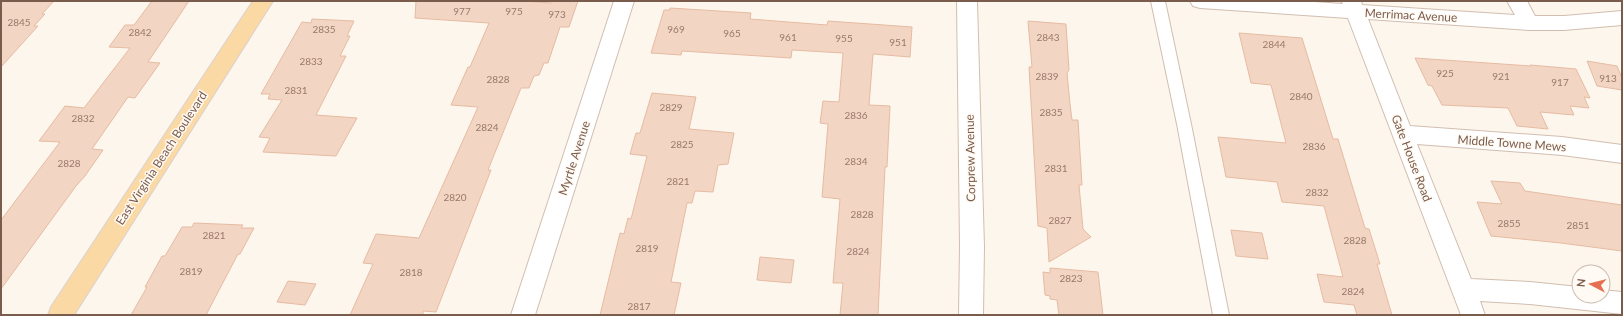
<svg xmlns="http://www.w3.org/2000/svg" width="1623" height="316" viewBox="0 0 1623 316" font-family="Lato,sans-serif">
<rect width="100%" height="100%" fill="#fdf6ec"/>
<g fill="#f3d5c3" stroke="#e6bba3">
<path d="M 1,1 L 54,1 L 42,14 L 45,14 L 34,26 L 38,26 L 1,67 Z"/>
<path d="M 152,1 L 189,1 L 148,62 L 160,63 L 135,98 L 128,97 L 92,149 L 103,150 L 85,176 L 76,186 L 1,289 L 1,220 L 60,142 L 39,141 L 65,106 L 84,108 L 130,48 L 109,47 L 125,25 L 134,25 Z"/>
<path d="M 416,1 L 524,1 L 551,3 L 552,1 L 578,1 L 569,27 L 560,27 L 548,63 L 544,63 L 539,75 L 534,76 L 529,88 L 521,88 L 488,170 L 491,170 L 436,312 L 423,311 L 423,315 L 350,315 L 373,264 L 363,263 L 376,234 L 419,238 L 478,107 L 451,105 L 468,67 L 470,67 L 489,23 L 415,18 Z"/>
<path d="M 670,8 L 751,13 L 750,19 L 827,25 L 828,21 L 912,27 L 910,57 L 873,54 L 869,105 L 890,106 L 887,167 L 885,167 L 878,315 L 840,315 L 843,283 L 833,283 L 840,199 L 822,197 L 828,124 L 820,123 L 823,101 L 839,102 L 843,53 L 792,50 L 791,58 L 682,51 L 681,55 L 651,53 L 664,10 L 670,10 Z"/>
<path d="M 312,19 L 354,21 L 347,36 L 350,36 L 340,56 L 346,56 L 316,115 L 357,118 L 336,156 L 263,152 L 270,138 L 259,137 L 282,100 L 268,99 L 270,94 L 261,94 L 302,22 L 311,23 Z"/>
<path d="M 1028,21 L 1066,24 L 1069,70 L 1067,73 L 1070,104 L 1072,120 L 1078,120 L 1082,185 L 1079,185 L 1083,229 L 1091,237 L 1049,262 L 1047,228 L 1038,226 L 1029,67 L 1032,67 Z"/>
<path d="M 1239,33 L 1302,38 L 1333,139 L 1338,139 L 1365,228 L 1369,229 L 1380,264 L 1377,264 L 1392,315 L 1357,315 L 1354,305 L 1324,302 L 1317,274 L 1343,277 L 1324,206 L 1282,202 L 1277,182 L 1226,177 L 1218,137 L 1286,143 L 1271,85 L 1251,83 Z"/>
<path d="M 1415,58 L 1531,66 L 1530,65 L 1576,69 L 1590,98 L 1584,97 L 1589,108 L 1570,106 L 1574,115 L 1540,112 L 1548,129 L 1517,126 L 1508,108 L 1442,105 L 1432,86 L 1428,85 Z"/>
<path d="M 1587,61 L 1617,66 L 1622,78 L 1622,90 L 1597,86 Z"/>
<path d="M 652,93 L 696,97 L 689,129 L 734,133 L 728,164 L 718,165 L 713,192 L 695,191 L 692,203 L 687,203 L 671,282 L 681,283 L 674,315 L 600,315 L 620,233 L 624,234 L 628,218 L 631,219 L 647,156 L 630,154 L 636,133 L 640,133 Z"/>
<path d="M 1491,181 L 1520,183 L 1525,191 L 1622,205 L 1622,251 L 1561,243 L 1491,236 L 1477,202 L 1502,204 Z"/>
<path d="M 194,223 L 243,225 L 241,228 L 254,228 L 240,254 L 238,254 L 206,315 L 131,315 L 147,287 L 145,287 L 162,256 L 165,256 L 182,227 L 192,227 Z"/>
<path d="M 1231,230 L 1262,233 L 1268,259 L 1236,256 Z"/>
<path d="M 760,257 L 794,260 L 791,283 L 757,280 Z"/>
<path d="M 1050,268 L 1098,272 L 1103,315 L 1059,315 L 1057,300 L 1050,299 L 1050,296 L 1045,295 L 1043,272 L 1050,273 Z"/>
<path d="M 288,281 L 316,284 L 305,305 L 277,302 Z"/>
</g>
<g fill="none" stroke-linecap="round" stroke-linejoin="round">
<defs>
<path id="service" d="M 1151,1 L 1165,1 L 1191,124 L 1229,315 L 1213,315 L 1177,124 Z"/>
<g id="minor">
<path d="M 614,1 L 634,1 L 535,315 L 511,315 Z"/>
<path d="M 957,1 L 977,1 L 984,247 L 983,315 L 959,315 L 960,247 Z"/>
<path d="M 1190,1 L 1300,1 L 1343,4 L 1341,1 L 1361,1 L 1362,5 L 1515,15 L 1507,1 L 1527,1 L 1535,16 L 1564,16 L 1622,11 L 1622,25 L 1564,30 L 1529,30 L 1368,19 L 1410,126 L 1562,137 L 1622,145 L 1622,163 L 1562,155 L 1417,144 L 1471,279 L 1530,282 L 1579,287 L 1579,296 L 1603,296 L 1603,290 L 1622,292 L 1622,314 L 1530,304 L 1480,301 L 1485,315 L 1461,315 L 1348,18 L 1200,8 L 1193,6 Z"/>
</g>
<path id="primary" d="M 253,1 L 273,1 L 74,315 L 48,315 L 51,307 Z"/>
</defs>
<use href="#service" stroke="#d1beb0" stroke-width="2"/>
<use href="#minor" stroke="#d1beb0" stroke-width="2"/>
<use href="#primary" stroke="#dad1cd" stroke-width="2"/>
<use href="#service" fill="#fff" fill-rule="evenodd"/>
<use href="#minor" fill="#fff" fill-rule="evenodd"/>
<use href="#primary" fill="#fbd9a5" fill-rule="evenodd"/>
</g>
<g text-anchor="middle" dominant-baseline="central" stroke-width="3" stroke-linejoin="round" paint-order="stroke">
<g font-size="10" fill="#987a6a">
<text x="462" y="11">977</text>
<text x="514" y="11">975</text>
<text x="557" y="14">973</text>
<text x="19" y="22">2845</text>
<text x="324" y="29">2835</text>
<text x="676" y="29">969</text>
<text x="140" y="32">2842</text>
<text x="732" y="33">965</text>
<text x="788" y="37">961</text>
<text x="1048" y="37">2843</text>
<text x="844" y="38">955</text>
<text x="898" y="42">951</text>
<text x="1274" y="44">2844</text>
<text x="311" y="61">2833</text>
<text x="1445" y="73">925</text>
<text x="1047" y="76">2839</text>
<text x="1501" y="76">921</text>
<text x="1608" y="78">913</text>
<text x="498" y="79">2828</text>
<text x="1560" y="82">917</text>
<text x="296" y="90">2831</text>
<text x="1301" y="96">2840</text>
<text x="671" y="107">2829</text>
<text x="1051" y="112">2835</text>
<text x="856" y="115">2836</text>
<text x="83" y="118">2832</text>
<text x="487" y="127">2824</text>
<text x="682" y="144">2825</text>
<text x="1314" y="146">2836</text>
<text x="856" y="161">2834</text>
<text x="69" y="163">2828</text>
<text x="1056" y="168">2831</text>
<text x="678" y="181">2821</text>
<text x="1317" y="192">2832</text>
<text x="455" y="197">2820</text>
<text x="862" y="214">2828</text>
<text x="1060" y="220">2827</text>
<text x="1509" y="223">2855</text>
<text x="1578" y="225">2851</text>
<text x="214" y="235">2821</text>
<text x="1355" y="240">2828</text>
<text x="647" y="248">2819</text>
<text x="858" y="251">2824</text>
<text x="191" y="271">2819</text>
<text x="411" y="272">2818</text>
<text x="1071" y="278">2823</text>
<text x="1353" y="291">2824</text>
<text x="639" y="306">2817</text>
</g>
<g font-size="12" fill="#7a5c4d" stroke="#fffaf3">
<text transform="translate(1411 15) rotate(3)">Merrimac Avenue</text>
<text transform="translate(1512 143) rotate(4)">Middle Towne Mews</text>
<text transform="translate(161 158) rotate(-57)">East Virginia Beach Boulevard</text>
<text transform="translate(574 158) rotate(-72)">Myrtle Avenue</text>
<text transform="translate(970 158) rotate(-91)">Corprew Avenue</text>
<text transform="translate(1412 158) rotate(69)">Gate House Road</text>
</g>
</g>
<rect width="1623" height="316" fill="none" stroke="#7a5c4d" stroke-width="4"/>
<g transform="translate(1591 284) rotate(277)"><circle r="19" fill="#fffaf3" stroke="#cabbb1"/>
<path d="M0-3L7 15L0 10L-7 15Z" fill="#e76f51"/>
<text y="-6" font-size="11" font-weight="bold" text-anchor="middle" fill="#7a5c4d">N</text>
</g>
</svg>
